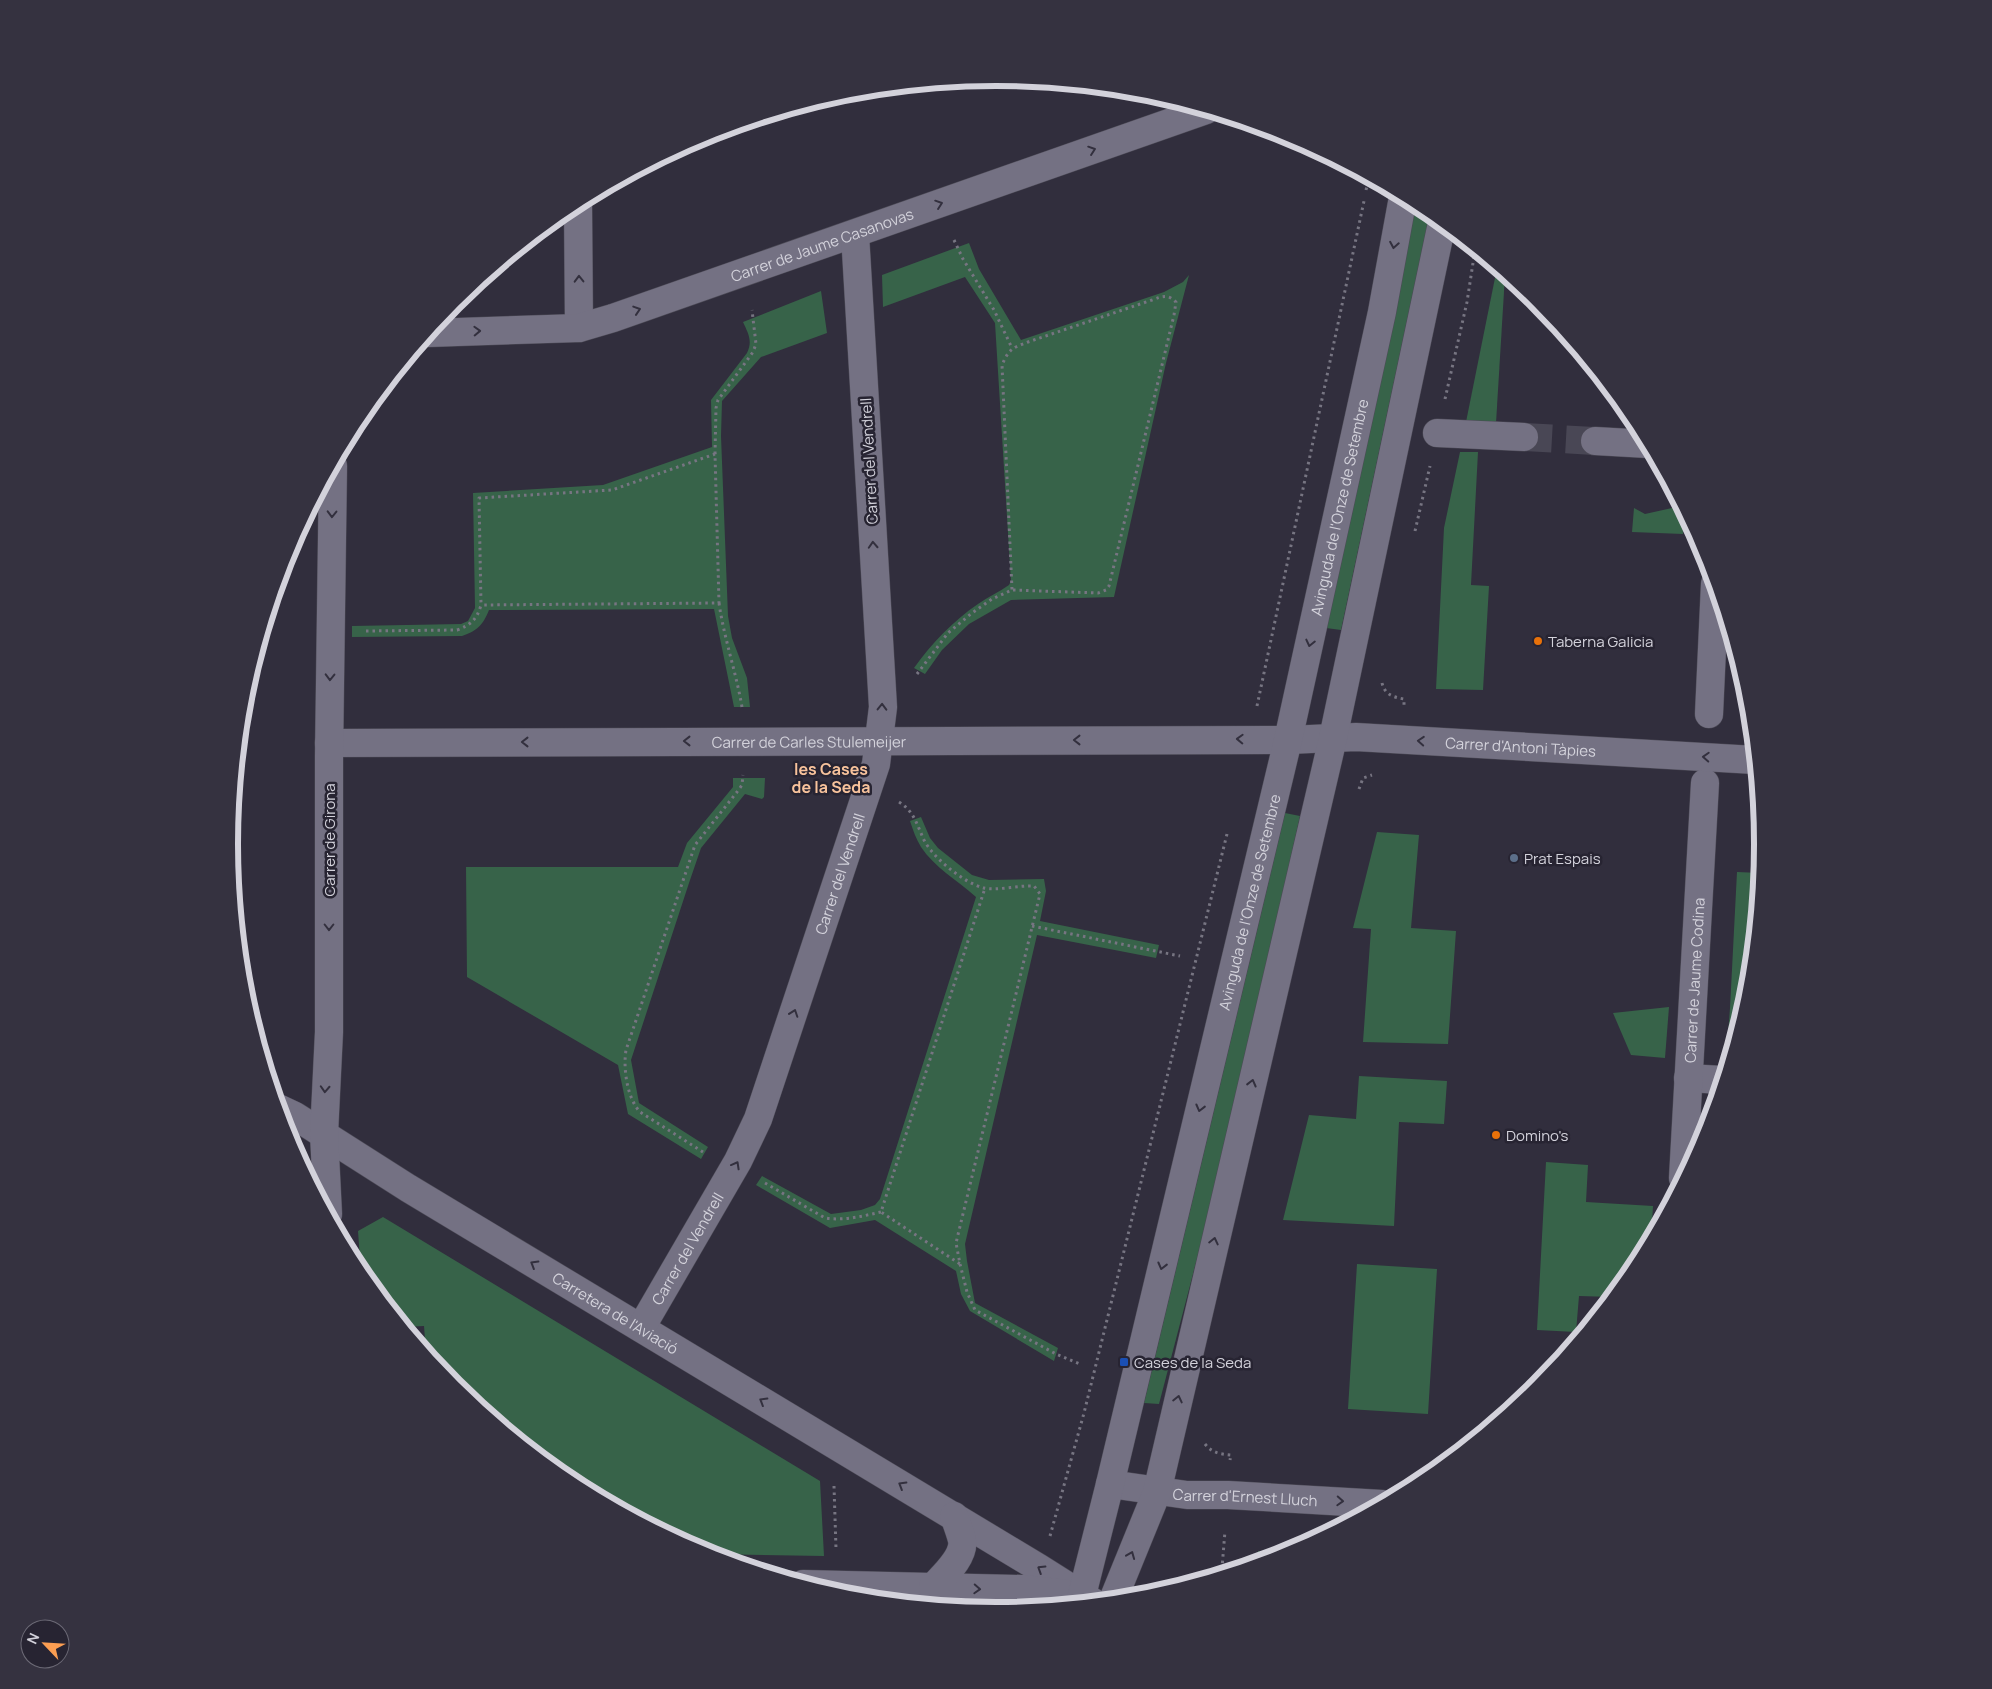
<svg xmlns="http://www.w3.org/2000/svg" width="1992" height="1689" viewBox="0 0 1992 1689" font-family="Manrope,sans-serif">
<rect width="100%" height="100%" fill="#312e3d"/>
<g fill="#376349">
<path d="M 1416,204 L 1430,213 L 1341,630 L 1326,628 Z"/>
<path d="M 969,243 L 979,269 L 1021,340 L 1164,292 L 1183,282 L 1189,275 L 1166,363 L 1114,597 L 1011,600 L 969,624 L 942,650 L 925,674 L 914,668 C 932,643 953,621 978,604 C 988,597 999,592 1009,585 L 1011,581 L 995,323 L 965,277 L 883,307 L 882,275 Z"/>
<path d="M 1497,268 L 1505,275 L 1496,423 L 1466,422 Z"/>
<path d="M 821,291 L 827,333 L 761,357 L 722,401 L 721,436 L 728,616 L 732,638 L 747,678 L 750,707 L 734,707 L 714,609 L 489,610 C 483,625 477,631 462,636 L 352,637 L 352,626 L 461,624 L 468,621 L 475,608 L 473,493 L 603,485 L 712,447 L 711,400 L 747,353 C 753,341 748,333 743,322 Z"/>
<path d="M 1460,452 L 1478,452 L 1471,585 L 1489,586 L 1483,690 L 1436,689 L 1444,528 Z"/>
<path d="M 1634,508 L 1645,514 L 1672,508 L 1682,508 L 1683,534 L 1632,532 Z"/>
<path d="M 733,778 L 765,778 L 764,797 L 762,799 L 745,794 L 701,848 L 689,883 L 631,1060 L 639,1103 L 708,1147 L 701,1159 L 628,1114 L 618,1065 L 467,977 L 466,867 L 678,867 L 687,843 L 733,787 Z"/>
<path d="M 1285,813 L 1300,816 L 1227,1144 L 1159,1404 L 1144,1403 Z"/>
<path d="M 921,817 L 930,838 L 938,848 L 972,875 L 989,880 L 1044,879 L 1046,891 L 1040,921 L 1159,945 L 1156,958 L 1037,935 L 965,1244 L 967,1261 L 975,1303 L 1058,1348 L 1054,1361 L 970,1311 L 961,1294 L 956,1271 L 875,1220 L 830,1228 L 756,1185 L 762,1176 L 831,1214 L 861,1210 L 875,1205 L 880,1199 L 976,897 C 957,880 934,867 921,847 C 916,839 913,830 910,821 Z"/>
<path d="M 1377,832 L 1419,835 L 1411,928 L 1456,931 L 1448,1044 L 1363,1042 L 1371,929 L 1353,928 Z"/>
<path d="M 1737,872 L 1760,873 L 1748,994 L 1728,1062 L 1726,1061 L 1730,1008 Z"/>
<path d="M 1669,1007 L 1665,1058 L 1631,1055 L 1613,1013 Z"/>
<path d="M 1359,1076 L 1447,1081 L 1444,1124 L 1399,1122 L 1394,1226 L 1283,1220 L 1309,1115 L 1356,1119 Z"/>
<path d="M 1546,1162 L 1588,1165 L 1586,1202 L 1653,1206 L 1651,1239 L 1634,1271 L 1612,1297 L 1579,1296 L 1576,1332 L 1537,1330 Z"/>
<path d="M 383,1217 L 820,1481 L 824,1556 L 707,1554 L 570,1482 L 453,1387 L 426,1353 L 424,1326 L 404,1327 L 361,1273 L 358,1231 Z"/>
<path d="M 1357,1264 L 1437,1269 L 1428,1414 L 1348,1409 Z"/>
<path d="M 1258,1551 L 1291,1552 L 1257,1563 Z"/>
</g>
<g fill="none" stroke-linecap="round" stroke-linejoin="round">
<path stroke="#494755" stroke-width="28" stroke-dasharray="28 14" stroke-linecap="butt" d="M 1524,437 L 1595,441"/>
<defs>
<g id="pedestrian">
<path d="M 1437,433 L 1524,437"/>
<path d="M 1595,441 L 1648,444"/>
<path d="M 1709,714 L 1715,584"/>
<path d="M 1688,1078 L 1722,1080"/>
<path id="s1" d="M 1683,1178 L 1705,783"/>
</g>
<g id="minor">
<path d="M 578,202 L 579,328"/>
<path id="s2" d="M 428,333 L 579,328 L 613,318 L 1206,110"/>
<path id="s3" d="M 329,743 L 1288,740 L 1356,737 L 1755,760"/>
<path id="s4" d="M 278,1108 L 295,1116 L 408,1188 L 1039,1568 L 1093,1602"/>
<path d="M 328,1214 L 324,1134 L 329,1032 L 329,756 L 333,466"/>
<path id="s5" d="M 641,1328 L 738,1161 L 758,1119 L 876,764 L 883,707 L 855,234"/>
<path id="s6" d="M 1110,1484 L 1187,1495 L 1228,1495 L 1382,1504"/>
<path d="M 803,1584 L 1023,1589 L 1076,1595"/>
<path d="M 933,1587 C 944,1575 965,1557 962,1540 C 960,1532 957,1524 954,1516"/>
</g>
<g id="secondary">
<path d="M 1113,1600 L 1157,1492 L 1333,738 L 1442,223"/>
<path id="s7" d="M 1080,1603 L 1110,1484 L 1288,740 L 1382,312 L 1403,197"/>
</g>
</defs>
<use href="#pedestrian" stroke="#4d4b57" stroke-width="29"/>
<use href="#minor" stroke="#4d4b57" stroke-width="29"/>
<use href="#secondary" stroke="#4d4b57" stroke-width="29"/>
<g stroke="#777582" stroke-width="3" stroke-dasharray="2.5 4" stroke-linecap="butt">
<path d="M 1366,190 L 1369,178"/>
<path d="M 954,240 L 963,259 L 994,310 L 1012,348"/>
<path d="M 1445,399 L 1467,302 L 1475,250"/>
<path d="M 715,454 L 716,408 L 718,400 L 753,352 L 756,344 L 752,310"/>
<path d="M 1415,531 L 1430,466"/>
<path d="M 719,603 C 724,638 736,672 742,707"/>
<path d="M 366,631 L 457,630 C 471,625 477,619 481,605 L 479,498 L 612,490 L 715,454 L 719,603 L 481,605"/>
<path d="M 917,674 L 948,633 L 972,613 L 992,599 L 1012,590 L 1098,593 L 1106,590 L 1109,586 L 1174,315 L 1176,302 C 1168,294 1163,296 1152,300 L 1028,342 C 1012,348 1009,349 1002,365 L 1012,590"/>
<path d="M 1382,683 C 1385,695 1393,697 1404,699 L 1404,705"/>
<path d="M 1257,706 L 1364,201"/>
<path d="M 1359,789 L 1363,778 L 1372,775"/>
<path d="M 899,802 C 914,811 917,825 924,840 C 933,858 964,883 984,888 C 996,891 1020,885 1034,886 L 1040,894 L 956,1243 L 960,1264 L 881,1212 L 985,888"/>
<path d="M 1032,926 L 1180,956"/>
<path d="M 703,1152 L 640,1112 C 627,1098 623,1068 626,1050 L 695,845 L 737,792 L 742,785 L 743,775"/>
<path d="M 765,1183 L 825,1218 C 844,1221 863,1216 881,1212"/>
<path d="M 960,1264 L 967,1292 L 975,1310 L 1056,1354 L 1080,1364"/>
<path d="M 1205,1444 C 1212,1453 1220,1454 1231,1455 L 1230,1460"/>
<path d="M 834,1486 L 836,1549"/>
<path d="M 1050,1536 L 1084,1413 L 1227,834"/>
<path d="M 1218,1575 L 1222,1568 L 1225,1531"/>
</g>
<use href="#pedestrian" stroke="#747183" stroke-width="28"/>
<use href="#minor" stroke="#747183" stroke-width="28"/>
<use href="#secondary" stroke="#747183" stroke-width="28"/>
</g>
<defs><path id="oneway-chevron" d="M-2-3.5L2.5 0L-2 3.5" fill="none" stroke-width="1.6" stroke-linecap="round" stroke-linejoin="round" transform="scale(1.25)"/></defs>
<g stroke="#33303e">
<use href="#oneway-chevron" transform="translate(1092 150) rotate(-19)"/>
<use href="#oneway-chevron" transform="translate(939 204) rotate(-19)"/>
<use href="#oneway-chevron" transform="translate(1394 245) rotate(100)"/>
<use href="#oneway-chevron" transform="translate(579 279) rotate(-91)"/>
<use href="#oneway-chevron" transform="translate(637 310) rotate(-18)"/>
<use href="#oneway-chevron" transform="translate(477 331) rotate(-2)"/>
<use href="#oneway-chevron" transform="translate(332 514) rotate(91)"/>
<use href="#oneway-chevron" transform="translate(873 545) rotate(-93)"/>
<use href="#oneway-chevron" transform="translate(1310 643) rotate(103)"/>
<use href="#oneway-chevron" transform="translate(330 677) rotate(91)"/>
<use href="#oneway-chevron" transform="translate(882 707) rotate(-89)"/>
<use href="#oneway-chevron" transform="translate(1240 739) rotate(-178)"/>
<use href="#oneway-chevron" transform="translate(1077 740) rotate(180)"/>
<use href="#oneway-chevron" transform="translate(687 741) rotate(180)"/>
<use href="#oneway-chevron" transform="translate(1421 741) rotate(-176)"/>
<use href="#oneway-chevron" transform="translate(525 742) rotate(180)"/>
<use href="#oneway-chevron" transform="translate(1706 757) rotate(-177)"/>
<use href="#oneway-chevron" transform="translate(329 927) rotate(90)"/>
<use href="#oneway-chevron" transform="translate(794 1013) rotate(-71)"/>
<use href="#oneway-chevron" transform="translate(1252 1083) rotate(-76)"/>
<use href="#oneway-chevron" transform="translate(325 1089) rotate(93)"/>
<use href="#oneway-chevron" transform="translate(1200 1108) rotate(104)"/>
<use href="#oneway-chevron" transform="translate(736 1165) rotate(-61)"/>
<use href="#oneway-chevron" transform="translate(1214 1241) rotate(-77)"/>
<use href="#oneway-chevron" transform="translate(534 1264) rotate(-149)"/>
<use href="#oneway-chevron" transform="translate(1162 1266) rotate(104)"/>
<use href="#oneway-chevron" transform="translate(1178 1399) rotate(-77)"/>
<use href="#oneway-chevron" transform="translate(763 1401) rotate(-149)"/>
<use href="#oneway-chevron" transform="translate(902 1485) rotate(-149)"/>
<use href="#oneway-chevron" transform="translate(1340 1501) rotate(3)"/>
<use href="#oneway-chevron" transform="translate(1131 1555) rotate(-68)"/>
<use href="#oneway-chevron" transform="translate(1041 1569) rotate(-148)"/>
<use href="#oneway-chevron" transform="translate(977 1589) rotate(3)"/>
</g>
<g fill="#e8710a" stroke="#272432" stroke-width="2">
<circle cx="1538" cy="641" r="5"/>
<circle cx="1496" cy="1135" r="5"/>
</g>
<circle fill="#5c6f8a" stroke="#272432" stroke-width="2" cx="1514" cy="858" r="5"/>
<rect fill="#1a4fb4" stroke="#272432" stroke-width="2" x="1119" y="1357" width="10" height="10" rx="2.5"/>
<g text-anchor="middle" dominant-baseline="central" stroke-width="5" stroke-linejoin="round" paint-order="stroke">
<g font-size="15" fill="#d3d2db" stroke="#272432">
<text stroke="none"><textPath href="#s2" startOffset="408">Carrer de Jaume Casanovas</textPath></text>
<text transform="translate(869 461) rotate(-93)">Carrer del Vendrell</text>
<text stroke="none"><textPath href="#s7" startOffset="1126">Avinguda de l'Onze de Setembre</textPath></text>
<text stroke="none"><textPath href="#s3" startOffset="480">Carrer de Carles Stulemeijer</textPath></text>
<text stroke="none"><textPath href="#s3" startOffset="1192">Carrer d'Antoni Tàpies</textPath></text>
<text transform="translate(329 840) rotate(-90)">Carrer de Girona</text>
<text stroke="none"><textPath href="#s5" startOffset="498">Carrer del Vendrell</textPath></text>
<text stroke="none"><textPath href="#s7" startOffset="721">Avinguda de l'Onze de Setembre</textPath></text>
<text stroke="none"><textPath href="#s1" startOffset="198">Carrer de Jaume Codina</textPath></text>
<text stroke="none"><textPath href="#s5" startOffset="92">Carrer del Vendrell</textPath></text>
<text stroke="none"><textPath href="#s4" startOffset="395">Carretera de l'Aviació</textPath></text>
<text stroke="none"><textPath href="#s6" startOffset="136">Carrer d'Ernest Lluch</textPath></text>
</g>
<g font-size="15" fill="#d3d2db" stroke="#272432" text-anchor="start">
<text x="1548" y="641">Taberna Galicia</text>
<text x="1524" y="858">Prat Espais</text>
<text x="1506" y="1135">Domino's</text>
<text x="1134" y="1362">Cases de la Seda</text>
</g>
<g font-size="16" font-weight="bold" fill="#f8c39c" stroke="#272432">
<text x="831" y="769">les Cases<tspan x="831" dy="18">de la Seda</tspan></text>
</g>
</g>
<path d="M0 0H1992V1689H0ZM238 844a758 758 0 1 1 1516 0a758 758 0 1 1-1516 0Z" fill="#353240" fill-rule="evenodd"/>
<path fill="none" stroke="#d3d2db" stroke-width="6" d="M238 844a758 758 0 1 1 1516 0a758 758 0 1 1-1516 0Z"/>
<g transform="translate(45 1644) rotate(295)"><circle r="24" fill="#272432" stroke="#6c6a76"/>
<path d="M0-4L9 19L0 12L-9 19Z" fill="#fc9e52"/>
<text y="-8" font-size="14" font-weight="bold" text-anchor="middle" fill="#d3d2db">N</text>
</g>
</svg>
